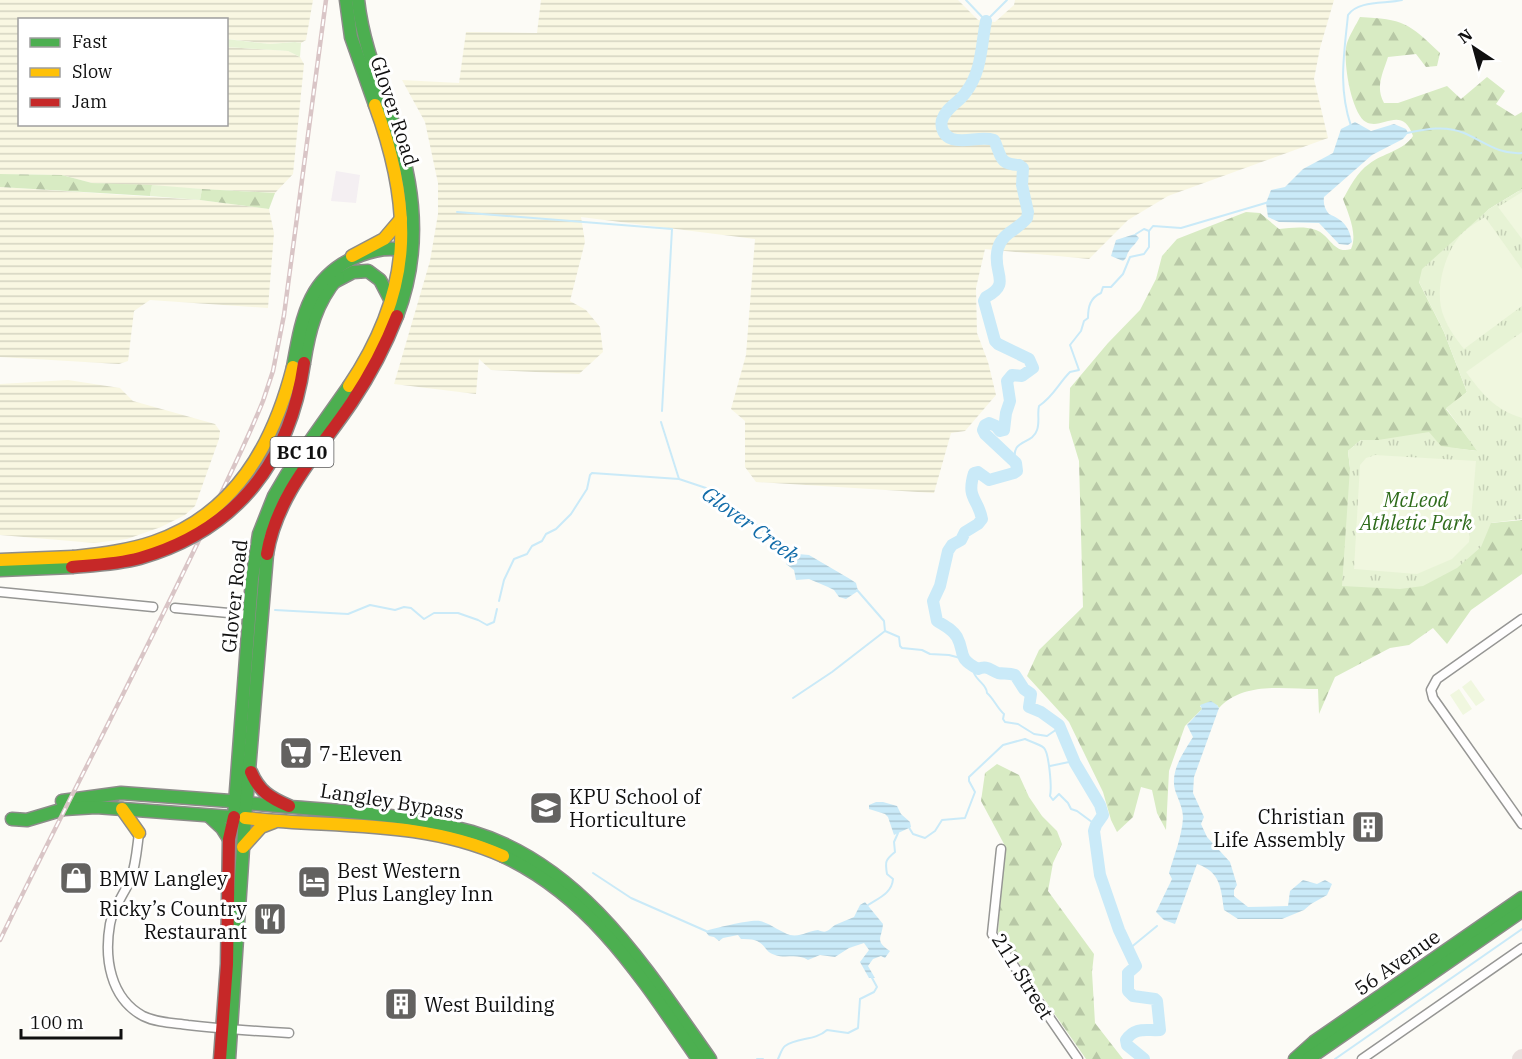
<svg xmlns="http://www.w3.org/2000/svg" width="1522" height="1059" viewBox="0 0 1522 1059" font-family="'IBM Plex Serif',serif">
<defs>
<pattern id="farmland-rules" width="6" height="5" patternUnits="userSpaceOnUse" patternTransform="scale(1.5)"><rect width="6" height="5" fill="#f9f7e2"/><path d="M0 2.5h6" fill="none" stroke="#d4d3c1"/></pattern>
<pattern id="forest-firs" width="22" height="20" patternUnits="userSpaceOnUse" patternTransform="scale(1.5)"><rect width="22" height="20" fill="#d8ebc3"/><path d="M5 1l3.5 6h-7zM16 11l3.5 6h-7z" fill="#b8c8a6"/></pattern>
<pattern id="park-tufts" width="24" height="20" patternUnits="userSpaceOnUse" patternTransform="scale(1.5)"><rect width="24" height="20" fill="#e7f3d5"/><path d="M3 7l-1-3M5 7V3M7 7l1-3M15 17l-1-3M17 17v-4M19 17l1-3" fill="none" stroke="#c5cfb6"/></pattern>
<pattern id="water-rules" width="6" height="5" patternUnits="userSpaceOnUse" patternTransform="scale(1.5)"><rect width="6" height="5" fill="#caeaf8"/><path d="M0 2.5h6" fill="none" stroke="#acc8d4"/></pattern>
</defs>
<rect width="100%" height="100%" fill="#fcfbf6"/>
<path fill="#f4eff2" d="M 336,171 L 360,175 L 356,203 L 331,201 Z"/>
<g fill="url(#farmland-rules)">
<path d="M 0,0 L 313,0 L 306,40 L 301,43 L 295,42 L 270,44 L 227,39 L 226,20 L 20,20 L 20,124 L 226,124 L 227,47 L 288,51 L 300,57 L 304,64 L 293,174 L 275,193 L 92,183 L 62,175 L 0,174 Z"/>
<path d="M 541,0 L 958,0 L 978,20 L 995,22 L 1014,5 L 1015,0 L 1334,0 L 1320,48 L 1314,79 L 1328,138 L 1168,196 L 1128,220 L 1089,259 L 985,249 L 976,288 L 977,333 L 988,362 L 996,395 L 965,431 L 951,433 L 934,493 L 756,482 L 745,467 L 745,421 L 731,409 L 746,355 L 755,239 L 581,217 L 585,242 L 570,301 L 586,310 L 600,327 L 603,352 L 579,374 L 491,370 L 479,359 L 476,394 L 394,384 L 430,261 L 438,214 L 438,183 L 425,122 L 402,80 L 459,83 L 466,32 L 537,33 Z"/>
<path d="M 0,187 L 200,200 L 269,209 L 274,233 L 268,308 L 150,300 L 134,311 L 128,361 L 119,364 L 0,357 Z"/>
<path d="M 68,380 L 120,388 L 133,401 L 215,424 L 220,431 L 219,439 L 195,506 L 185,515 L 161,527 L 127,539 L 94,543 L 0,535 L 0,384 Z"/>
</g>
<g fill="#e7f3d5">
<path d="M 226,39 L 270,44 L 295,42 L 301,43 L 300,57 L 288,51 L 227,47 Z"/>
<path d="M 152,185 L 202,189 L 200,200 L 150,196 Z"/>
</g>
<g fill="url(#forest-firs)">
<path d="M 1360,17 C 1403,19 1409,23 1440,53 L 1437,66 L 1426,67 L 1416,54 L 1388,57 C 1383,73 1375,87 1384,103 L 1398,103 L 1447,86 L 1461,99 L 1487,77 L 1505,91 L 1496,104 L 1515,116 L 1522,112 L 1522,189 L 1489,209 L 1419,282 L 1444,332 L 1467,392 L 1446,409 L 1478,451 L 1378,440 L 1361,440 L 1348,451 L 1350,468 L 1491,523 L 1522,520 L 1522,574 L 1471,610 L 1447,644 L 1433,628 L 1409,645 L 1390,648 L 1335,677 L 1319,714 L 1318,689 C 1285,689 1244,681 1219,708 L 1217,705 L 1200,706 L 1202,709 L 1185,726 L 1169,771 L 1166,830 L 1157,813 L 1152,790 L 1141,787 L 1133,817 L 1117,832 L 1111,820 L 1103,792 L 1069,722 L 1027,676 L 1039,650 L 1083,607 L 1079,461 L 1069,428 L 1070,388 L 1108,343 L 1140,310 L 1156,279 L 1162,256 L 1177,239 L 1246,212 L 1260,213 L 1279,229 C 1291,228 1304,226 1316,230 C 1330,235 1334,255 1351,249 C 1358,234 1348,213 1343,199 C 1350,187 1357,172 1369,164 C 1383,153 1403,151 1413,136 C 1402,104 1382,131 1366,122 C 1351,114 1342,58 1347,43 C 1350,34 1356,25 1360,17 Z"/>
<path d="M 0,174 L 62,175 L 92,183 L 152,185 L 150,196 L 0,187 Z"/>
<path d="M 202,189 L 275,193 L 269,209 L 200,200 Z"/>
<path d="M 997,764 L 1019,775 L 1029,797 L 1042,816 L 1057,831 L 1062,844 L 1053,863 L 1048,891 L 1094,954 L 1092,972 L 1095,1023 L 1123,1059 L 1086,1059 L 998,933 L 1004,844 L 981,801 L 985,773 Z"/>
</g>
<path fill="url(#park-tufts)" d="M 1522,189 L 1522,519 L 1491,523 L 1481,547 L 1457,568 L 1423,586 L 1400,589 L 1342,586 L 1350,468 L 1348,451 L 1361,440 L 1378,440 L 1429,432 L 1441,446 L 1477,451 L 1446,408 L 1467,392 L 1444,332 L 1419,282 L 1422,269 L 1489,209 Z"/>
<g fill="#f0f7df">
<path d="M 1522,192 L 1522,239 L 1498,207 Z"/>
<path d="M 1485,217 L 1522,269 L 1522,306 L 1464,349 C 1456,339 1448,328 1444,317 C 1434,294 1443,257 1459,237 C 1465,229 1476,223 1485,217 Z"/>
<path d="M 1522,332 L 1522,418 C 1494,409 1483,395 1466,372 Z"/>
<path d="M 1375,455 L 1476,461 L 1469,542 L 1452,559 L 1417,574 L 1354,569 L 1360,465 L 1366,458 Z"/>
<path d="M 1471,680 L 1485,700 L 1476,706 L 1462,687 Z"/>
<path d="M 1459,689 L 1472,709 L 1463,715 L 1450,695 Z"/>
</g>
<g fill="url(#water-rules)">
<path d="M 1355,122 L 1371,131 L 1394,124 L 1406,129 L 1408,133 L 1403,139 L 1372,155 L 1324,197 C 1323,204 1325,209 1329,214 C 1343,220 1349,226 1352,242 L 1348,245 L 1339,244 L 1319,223 L 1279,222 L 1268,217 L 1266,203 L 1271,190 L 1285,187 L 1303,169 L 1333,153 L 1341,129 Z"/>
<path d="M 1135,234 L 1139,238 C 1136,244 1132,246 1129,251 C 1126,255 1128,257 1123,261 L 1111,256 L 1116,240 Z"/>
<path d="M 798,554 L 809,555 L 850,579 L 856,583 L 858,591 L 846,599 L 839,597 L 834,590 L 828,587 L 809,579 L 796,580 L 794,570 L 786,564 L 791,557 Z"/>
<path d="M 1211,701 L 1217,705 L 1219,708 L 1194,777 L 1193,793 L 1204,817 L 1201,824 L 1207,837 L 1230,862 L 1237,885 L 1234,890 L 1234,896 L 1248,907 L 1288,906 L 1290,891 L 1303,880 L 1317,884 L 1325,880 L 1332,884 L 1327,895 L 1311,904 L 1304,910 L 1282,919 L 1238,919 L 1224,910 C 1221,889 1221,872 1197,864 L 1175,924 L 1164,920 L 1156,912 L 1172,879 L 1169,873 C 1174,856 1182,836 1183,818 C 1183,808 1178,799 1175,790 C 1170,771 1183,753 1193,737 L 1187,725 L 1202,709 L 1200,705 Z"/>
<path d="M 876,802 L 883,802 L 897,806 L 901,814 L 910,822 L 911,827 L 894,835 L 888,817 L 885,814 L 869,809 L 869,805 Z"/>
<path d="M 865,902 L 883,924 C 882,938 874,941 890,951 L 885,958 L 881,956 L 873,959 L 868,966 L 875,978 L 869,978 L 860,962 L 869,950 L 864,943 L 849,948 L 835,957 L 820,955 L 808,960 C 797,953 786,959 775,955 C 761,951 768,938 741,939 L 738,935 L 723,938 L 719,941 L 714,937 L 709,936 L 705,931 C 716,928 751,919 760,921 C 771,924 780,932 790,935 C 801,937 808,931 818,930 C 827,934 828,930 835,925 C 841,922 848,920 854,917 L 860,905 Z"/>
</g>
<g fill="none" stroke-linecap="round" stroke-linejoin="round">
<g stroke="#caeaf8" stroke-width="2">
<path d="M 966,0 L 986,21 L 1007,0"/>
<path d="M 1351,126 C 1338,87 1344,55 1348,15 C 1358,0 1386,4 1402,0"/>
<path d="M 1407,133 C 1425,129 1446,125 1464,133 C 1483,141 1499,155 1522,153"/>
<path d="M 457,212 L 672,229 L 662,411"/>
<path d="M 1136,234 L 1144,229 L 1149,231"/>
<path d="M 661,422 L 679,479"/>
<path d="M 1016,463 C 1009,438 1032,446 1037,430 C 1040,422 1037,413 1039,406 C 1054,396 1058,384 1070,372 L 1079,370 L 1070,345 L 1081,331 L 1084,321 L 1088,318 C 1088,307 1090,298 1101,293 L 1103,287 L 1111,287 L 1123,274 L 1130,257 L 1144,254 L 1149,247 L 1149,231 L 1153,226 L 1181,228 L 1269,202"/>
<path d="M 857,590 L 884,621 L 885,631"/>
<path d="M 499,601 L 504,580 L 514,559 L 527,554 L 532,546 L 542,541 L 546,534 L 556,529 L 571,514 L 587,489 L 590,475 L 592,473 L 679,479 L 706,488 L 716,497 L 729,503 L 767,534 L 791,557"/>
<path d="M 275,610 L 348,614 L 370,605 L 395,610 L 404,607 L 411,608 L 424,619 L 434,613 L 458,613 L 478,620 L 487,625 L 494,622 L 497,609"/>
<path d="M 885,631 L 899,637 L 900,646 L 902,648 L 922,650 L 930,654 L 949,655 L 964,659"/>
<path d="M 978,669 L 974,673 C 977,681 987,685 987,693 C 994,699 997,708 1004,714 L 1003,719 L 1005,722 L 1018,724 L 1034,734 L 1047,736 L 1060,727"/>
<path d="M 793,698 L 832,672 L 885,631"/>
<path d="M 1025,739 C 1031,742 1040,744 1044,748 C 1049,753 1052,788 1050,796 L 1053,800 L 1059,794 L 1068,803 L 1071,809 L 1077,811 L 1096,825"/>
<path d="M 1050,766 L 1069,762 L 1075,763"/>
<path d="M 908,826 L 913,834 L 925,838 L 935,831 L 942,820 L 965,818 L 975,792 L 969,781 L 969,777 L 1003,745 L 1025,739"/>
<path d="M 593,873 L 631,898 L 706,931"/>
<path d="M 868,905 C 879,898 892,893 893,879 L 887,874 C 885,862 885,860 895,852 L 894,842 L 898,833"/>
<path d="M 1129,949 L 1157,926"/>
<path d="M 757,1059 L 763,1059"/>
<path d="M 778,1059 C 780,1055 782,1048 785,1046 C 798,1037 815,1041 827,1030 L 848,1033 L 858,1028 L 860,999 L 874,992 L 877,987 L 871,976"/>
<path d="M 1335,1059 L 1522,929"/>
</g>
<path stroke="#caeaf8" stroke-width="12" d="M 986,21 C 981,46 982,71 966,92 C 959,103 946,107 942,120 C 940,128 944,136 952,139 C 965,143 981,136 994,140 C 1002,156 998,164 1019,165 L 1023,168 L 1022,185 L 1028,212 L 1027,218 C 1018,230 1003,232 998,248 C 991,273 1013,283 986,297 L 984,301 L 995,341 L 998,344 L 1029,359 L 1033,368 L 1022,376 L 1012,375 L 1007,381 L 1010,401 L 1006,413 L 1004,430 L 1000,431 L 996,426 L 989,423 L 985,425 L 983,430 L 985,434 L 1016,463 L 1017,471 L 1014,473 L 989,480 L 978,472 L 974,473 C 966,499 978,498 982,519 L 978,524 L 965,532 L 961,540 L 952,545 L 948,551 L 940,586 L 933,601 L 937,621 C 945,626 952,629 957,637 C 966,654 956,657 978,669 C 987,665 990,670 998,673 C 1004,674 1009,673 1015,675 L 1024,689 L 1031,694 L 1029,707 L 1041,712 L 1059,725 L 1075,763 L 1100,805 L 1103,815 L 1096,825 L 1094,831 L 1100,875 L 1119,930 L 1136,966 L 1128,973 L 1128,991 L 1133,996 L 1155,999 L 1157,1001 L 1160,1030 C 1147,1031 1135,1026 1126,1040 L 1127,1045 L 1144,1059"/>
<path stroke="#eae0de" stroke-width="18" d="M 1521,1059 L 1522,1058"/>
<defs>
<g id="street">
<path d="M 0,592 L 153,607"/>
<path d="M 175,608 L 250,615"/>
<path d="M 1522,619 L 1437,679 L 1431,690 L 1433,698 L 1522,824"/>
<path d="M 139,833 C 137,848 136,864 131,878 C 125,893 113,907 110,924 C 104,958 110,998 143,1016 C 157,1023 174,1023 188,1025 C 222,1029 255,1031 289,1033"/>
<path d="M 1001,849 L 992,934 L 1078,1059"/>
<path d="M 1362,1059 L 1522,948"/>
</g>
<g id="fast">
<path d="M 346,0 L 351,37 L 375,105"/>
<path d="M 358,0 C 363,47 382,88 396,132 C 416,192 420,256 397,316"/>
<path d="M 332,283 L 353,272 L 368,271 L 380,280 L 391,301"/>
<path d="M 304,363 C 309,330 316,303 338,277"/>
<path d="M 293,367 C 302,317 308,275 361,255 C 376,249 392,247 407,251"/>
<path d="M 0,570 L 72,567"/>
<path d="M 62,801 L 121,793 L 244,802"/>
<path d="M 247,803 C 322,811 399,811 472,832 C 583,865 647,970 710,1059"/>
<path d="M 209,816 L 222,828 L 229,839"/>
<path d="M 234,817 L 252,579 L 259,534 L 274,496 L 287,474 L 349,386"/>
<path d="M 12,819 L 27,820 L 64,809 L 96,807 L 245,818 L 267,554"/>
<path d="M 503,856 C 593,898 643,980 698,1059"/>
<path d="M 229,1059 L 245,818"/>
<path d="M 1295,1059 L 1314,1042 L 1522,898"/>
<path d="M 1308,1059 L 1522,911"/>
</g>
<g id="slow">
<path d="M 352,256 L 384,239 L 401,219"/>
<path d="M 349,386 C 413,291 414,211 375,105"/>
<path d="M 0,560 L 73,557"/>
<path d="M 122,809 L 139,833"/>
<path d="M 245,818 C 332,828 421,819 503,856"/>
<path d="M 243,847 L 261,827 L 274,822"/>
</g>
<g id="jam">
<path d="M 267,554 C 277,494 319,451 352,402 C 370,375 385,347 397,316"/>
<path d="M 251,772 C 259,791 270,798 289,806"/>
<path d="M 220,1059 L 227,964 L 229,839 L 234,817"/>
</g>
</defs>
<use href="#street" stroke="#969694" stroke-width="11"/>
<use href="#fast" stroke="#8d8c8a" stroke-width="15"/>
<use href="#slow" stroke="#8d8c8a" stroke-width="15"/>
<use href="#jam" stroke="#8d8c8a" stroke-width="15"/>
<use href="#street" stroke="#fffefe" stroke-width="8"/>
<use href="#fast" stroke="#4caf50" stroke-width="12"/>
<use href="#slow" stroke="#ffc107" stroke-width="12"/>
<use href="#jam" stroke="#c62828" stroke-width="12"/>
<defs>
<path id="rail" d="M 0,940 C 69,798 143,659 210,517 C 228,478 247,441 263,401 L 273,371 L 284,315 L 326,0"/>
</defs>
<use href="#rail" stroke="#d9c5c6" stroke-width="4.5"/>
<use href="#rail" stroke="#fff" stroke-width="2" stroke-dasharray="7" stroke-linecap="butt"/>
<defs>
<path id="slow-bridge" d="M 73,557 C 100,554 128,551 154,542 C 235,514 273,445 293,367"/>
<path id="jam-bridge" d="M 72,567 C 95,565 118,564 140,558 C 237,530 290,461 304,363"/>
</defs>
<use href="#slow-bridge" stroke="#8d8c8a" stroke-width="15" stroke-linecap="butt"/>
<use href="#jam-bridge" stroke="#8d8c8a" stroke-width="15" stroke-linecap="butt"/>
<use href="#slow-bridge" stroke="#ffc107" stroke-width="12"/>
<use href="#jam-bridge" stroke="#c62828" stroke-width="12"/>
</g>
<defs>
<symbol id="supermarket-square" viewBox="-11 -11 22 22"><rect x="-9" y="-9" width="18" height="18" rx="4" fill="#636260" stroke="#fff"/><path d="M-6-5.5h2.5l.6 2H6L4.5 2H-2.5L-4.4-4H-6ZM-1.5 3.2a1.3 1.3 0 1 0 .1 0ZM3 3.2a1.3 1.3 0 1 0 .1 0Z" fill="#fff"/></symbol>
<symbol id="university-square" viewBox="-11 -11 22 22"><rect x="-9" y="-9" width="18" height="18" rx="4" fill="#636260" stroke="#fff"/><path d="M0-5L7-2L0 1L-7-2ZM-4 1L0 2.5L4 1V4Q0 6-4 4Z" fill="#fff"/></symbol>
<symbol id="building-square" viewBox="-11 -11 22 22"><rect x="-9" y="-9" width="18" height="18" rx="4" fill="#636260" stroke="#fff"/><path d="M-4-6H4V6H1V3H-1V6H-4ZM-2.5-4.3h1.7v1.8h-1.7ZM.8-4.3h1.7v1.8H.8ZM-2.5-1h1.7V.8h-1.7ZM.8-1h1.7V.8H.8Z" fill="#fff"/></symbol>
<symbol id="shop-square" viewBox="-11 -11 22 22"><rect x="-9" y="-9" width="18" height="18" rx="4" fill="#636260" stroke="#fff"/><path d="M-5-2.5h2.3a2.7 3.5 0 0 1 5.4 0H5L5.5 6h-11ZM-1.5-2.5h3a1.5 2.3 0 0 0-3 0Z" fill="#fff"/></symbol>
<symbol id="hotel-square" viewBox="-11 -11 22 22"><rect x="-9" y="-9" width="18" height="18" rx="4" fill="#636260" stroke="#fff"/><path d="M-6-4.5h1.5V1H6V5H4.5V3h-9V5H-6ZM-4 0a1.8 1.8 0 1 1 3.6 0ZM.5 0V-2.5h3Q6-2.5 6 0Z" fill="#fff"/></symbol>
<symbol id="restaurant-square" viewBox="-11 -11 22 22"><rect x="-9" y="-9" width="18" height="18" rx="4" fill="#636260" stroke="#fff"/><path d="M-5-6h1v4h1v-4h1v4h1v-4h1v5L-1.5 .5V6h-2V.5L-5-1ZM5-6V6H3V1.5H1.5Q1.5-4 5-6Z" fill="#fff"/></symbol>
</defs>
<g fill-rule="evenodd">
<use href="#supermarket-square" x="277" y="734" width="38" height="38"/>
<use href="#university-square" x="527" y="789" width="38" height="38"/>
<use href="#building-square" x="1349" y="808" width="38" height="38"/>
<use href="#shop-square" x="57" y="859" width="38" height="38"/>
<use href="#hotel-square" x="295" y="863" width="38" height="38"/>
<use href="#restaurant-square" x="251" y="900" width="38" height="38"/>
<use href="#building-square" x="382" y="985" width="38" height="38"/>
</g>
<g text-anchor="middle" dominant-baseline="central" stroke-width="6" stroke-linejoin="round" paint-order="stroke">
<rect fill="#fff" stroke="#585858" stroke-width="1.5" x="270.5" y="437" width="63" height="30" rx="4.5"/>
<g font-size="18" font-weight="bold" fill="#101010">
<text x="302" y="452">BC 10</text>
</g>
<g font-size="20" fill="#101010" stroke="#fff">
<text transform="translate(395 111) rotate(72)">Glover Road</text>
<text transform="translate(234 596) rotate(-84)">Glover Road</text>
<text transform="translate(392 801) rotate(9)">Langley Bypass</text>
<text transform="translate(1397 962) rotate(-35)">56 Avenue</text>
<text transform="translate(1023 976) rotate(58)">211 Street</text>
</g>
<g font-size="20" font-style="italic" fill="#2f6c1c" stroke="#fff">
<text x="1416" y="499">McLeod<tspan x="1416" dy="23">Athletic Park</tspan></text>
</g>
<g font-size="20" fill="#101010" stroke="#fff" text-anchor="start">
<text x="319" y="753">7-Eleven</text>
<text x="569" y="796">KPU School of<tspan x="569" dy="23">Horticulture</tspan></text>
<text x="1345" y="816" text-anchor="end">Christian<tspan x="1345" dy="23">Life Assembly</tspan></text>
<text x="337" y="870">Best Western<tspan x="337" dy="23">Plus Langley Inn</tspan></text>
<text x="99" y="878">BMW Langley</text>
<text x="247" y="908" text-anchor="end">Ricky’s Country<tspan x="247" dy="23">Restaurant</tspan></text>
<text x="424" y="1004">West Building</text>
</g>
<g font-size="21" font-style="italic" fill="#126ca9" stroke="#fff">
<text transform="translate(751 524) rotate(36)">Glover Creek</text>
</g>
</g>
<rect x="18" y="18" width="210" height="108" fill="#ffffff" stroke="#9f9f9f" stroke-width="1.5"/>
<rect x="30" y="38" width="30" height="9" fill="#4caf50" stroke="#9f9f9f" stroke-width="1.5"/>
<text x="72" y="48" font-size="18" fill="#101010">Fast</text>
<rect x="30" y="68" width="30" height="9" fill="#ffc107" stroke="#9f9f9f" stroke-width="1.5"/>
<text x="72" y="78" font-size="18" fill="#101010">Slow</text>
<rect x="30" y="98" width="30" height="9" fill="#c62828" stroke="#9f9f9f" stroke-width="1.5"/>
<text x="72" y="108" font-size="18" fill="#101010">Jam</text>
<g transform="translate(1474 48) rotate(324)" stroke="#ffffff" stroke-width="4.5" paint-order="stroke">
<path d="M0-4.5L10 22L0 15L-10 22Z" fill="#101010"/>
<text y="-9" font-size="16" font-weight="bold" text-anchor="middle" fill="#101010">N</text>
</g>
<path d="M21 1029v9h100v-9" fill="none" stroke="#101010" stroke-width="3"/>
<text x="30" y="1029" font-size="18" fill="#101010" stroke="#ffffff" stroke-width="4.5" paint-order="stroke">100 m</text>
</svg>
